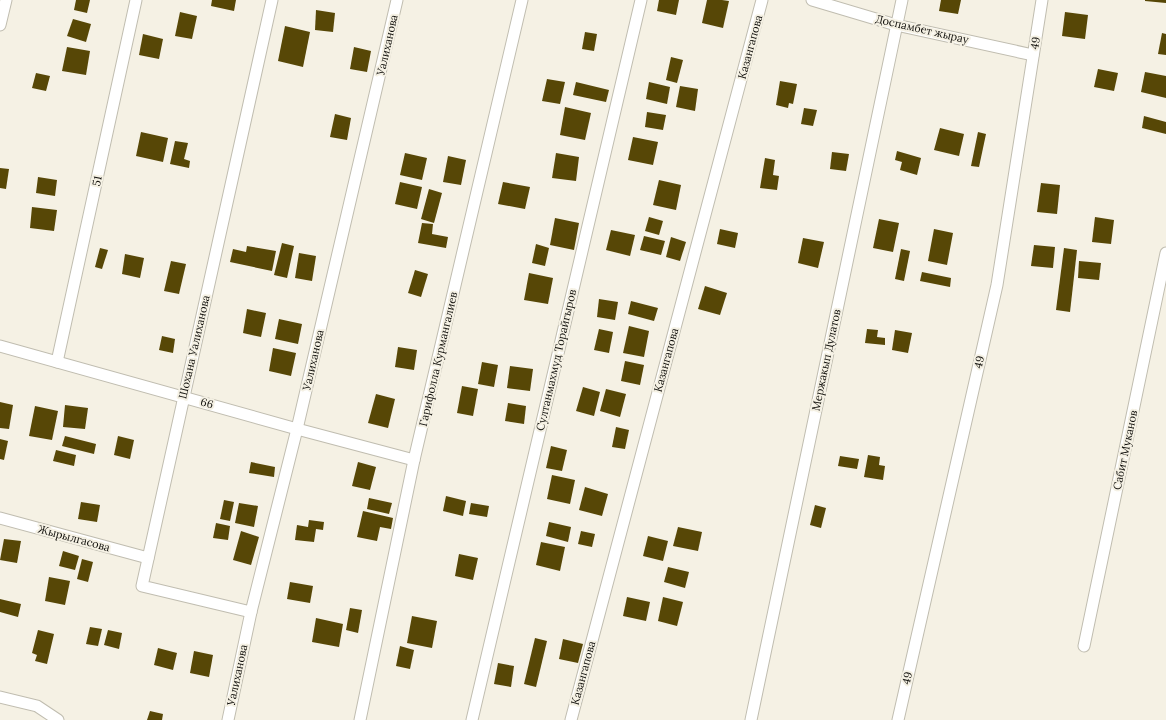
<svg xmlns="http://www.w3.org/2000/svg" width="1166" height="720" viewBox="0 0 1166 720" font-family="Lora,serif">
<rect width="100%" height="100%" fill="#f5f1e4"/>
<g fill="#574706">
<path d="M 76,0 L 90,0 L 87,13 L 74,10 Z"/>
<path d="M 212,0 L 236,0 L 234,11 L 211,6 Z"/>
<path d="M 659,0 L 679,0 L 676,15 L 657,11 Z"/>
<path d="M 707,0 L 722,0 L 729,1 L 723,28 L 702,23 Z"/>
<path d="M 941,0 L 961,0 L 958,14 L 939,11 Z"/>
<path d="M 1145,0 L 1166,0 L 1166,3 L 1145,1 Z"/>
<path d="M 316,10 L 335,13 L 333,32 L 315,30 Z"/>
<path d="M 180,12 L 197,16 L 192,39 L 175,36 Z"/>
<path d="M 1065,12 L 1088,15 L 1085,39 L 1062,36 Z"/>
<path d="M 73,19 L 91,24 L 86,42 L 67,36 Z"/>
<path d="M 285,26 L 310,32 L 303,67 L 278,61 Z"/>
<path d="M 585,32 L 597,34 L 594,51 L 582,49 Z"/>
<path d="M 1162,33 L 1166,34 L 1166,55 L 1158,54 Z"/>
<path d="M 143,34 L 163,39 L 159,59 L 139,55 Z"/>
<path d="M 67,47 L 90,51 L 86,75 L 62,71 Z"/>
<path d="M 354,47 L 371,51 L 367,72 L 350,69 Z"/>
<path d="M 671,57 L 683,60 L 677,83 L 666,80 Z"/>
<path d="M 1098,69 L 1118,73 L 1114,91 L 1094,87 Z"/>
<path d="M 1145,72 L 1166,76 L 1166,98 L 1141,92 Z"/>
<path d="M 36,73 L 50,76 L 46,91 L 32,88 Z"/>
<path d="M 547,79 L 565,82 L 560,104 L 542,101 Z"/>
<path d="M 780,81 L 797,84 L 793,104 L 789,103 L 788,108 L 776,105 Z"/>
<path d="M 576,82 L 609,90 L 606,102 L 573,95 Z"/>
<path d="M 649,82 L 670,87 L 667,104 L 646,99 Z"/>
<path d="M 680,86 L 698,89 L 695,111 L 676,107 Z"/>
<path d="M 565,107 L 591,113 L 585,140 L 560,135 Z"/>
<path d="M 804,108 L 817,110 L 813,126 L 801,124 Z"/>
<path d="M 647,112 L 666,115 L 663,130 L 645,127 Z"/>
<path d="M 335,114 L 351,118 L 347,140 L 330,137 Z"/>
<path d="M 1144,116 L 1166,122 L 1166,134 L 1142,128 Z"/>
<path d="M 940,128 L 964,134 L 959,156 L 934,150 Z"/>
<path d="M 141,132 L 168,138 L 163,162 L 136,156 Z"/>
<path d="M 978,132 L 986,134 L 979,167 L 971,166 Z"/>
<path d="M 633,137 L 658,142 L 653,165 L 628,160 Z"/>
<path d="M 175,141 L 188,143 L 184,159 L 190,161 L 189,168 L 170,164 Z"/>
<path d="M 897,151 L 921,158 L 917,175 L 900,170 L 902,162 L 895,160 Z"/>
<path d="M 832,152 L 849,154 L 846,171 L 830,169 Z"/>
<path d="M 405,153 L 427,158 L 422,180 L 400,175 Z"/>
<path d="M 556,153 L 579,157 L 576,181 L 552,178 Z"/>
<path d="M 448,156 L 466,160 L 461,185 L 443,182 Z"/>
<path d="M 765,158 L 775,160 L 773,175 L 779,176 L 777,190 L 760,188 Z"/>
<path d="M 0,168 L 9,169 L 6,189 L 0,188 Z"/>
<path d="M 38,177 L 57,180 L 55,196 L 36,193 Z"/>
<path d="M 659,180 L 681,185 L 676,210 L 653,205 Z"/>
<path d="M 400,182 L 422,187 L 417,209 L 395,204 Z"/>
<path d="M 503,182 L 530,187 L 525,209 L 498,204 Z"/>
<path d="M 1041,183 L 1060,185 L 1057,214 L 1037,212 Z"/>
<path d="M 429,189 L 442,193 L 434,223 L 421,219 Z"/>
<path d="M 32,207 L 57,210 L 54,231 L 30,228 Z"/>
<path d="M 649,217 L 663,221 L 659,235 L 645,231 Z"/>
<path d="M 1095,217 L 1114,220 L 1111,244 L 1092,242 Z"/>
<path d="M 555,218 L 579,223 L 574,250 L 550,245 Z"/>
<path d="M 879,219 L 899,223 L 893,252 L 873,248 Z"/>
<path d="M 422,223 L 433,224 L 432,234 L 448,237 L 446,248 L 418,243 Z"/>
<path d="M 720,229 L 738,233 L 735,248 L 717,244 Z"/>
<path d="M 934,229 L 953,233 L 947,265 L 928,261 Z"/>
<path d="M 611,230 L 635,235 L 630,256 L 606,250 Z"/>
<path d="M 644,236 L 665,241 L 661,255 L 640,250 Z"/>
<path d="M 671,237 L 686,242 L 680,261 L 666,257 Z"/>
<path d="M 803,238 L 824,242 L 818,268 L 798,263 Z"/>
<path d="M 282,243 L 294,246 L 287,278 L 274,275 Z"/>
<path d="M 536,244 L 549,248 L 545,266 L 532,263 Z"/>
<path d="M 1034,245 L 1055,247 L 1053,268 L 1031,266 Z"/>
<path d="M 247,246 L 276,251 L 272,271 L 230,262 L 233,249 L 246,252 Z"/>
<path d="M 100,248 L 108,250 L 102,269 L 95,267 Z"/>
<path d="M 1064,248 L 1077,250 L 1070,312 L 1056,310 Z"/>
<path d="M 901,249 L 910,251 L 904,281 L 895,279 Z"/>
<path d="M 299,253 L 316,256 L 312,281 L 295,278 Z"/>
<path d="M 125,254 L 144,258 L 140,278 L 122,274 Z"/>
<path d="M 171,261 L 186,264 L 179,294 L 164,291 Z"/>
<path d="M 1079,261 L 1101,263 L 1099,280 L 1078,278 Z"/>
<path d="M 415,270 L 428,274 L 421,297 L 408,293 Z"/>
<path d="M 922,272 L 951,278 L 950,287 L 920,281 Z"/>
<path d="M 529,273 L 553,278 L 548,304 L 524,300 Z"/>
<path d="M 705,286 L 727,293 L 720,315 L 698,309 Z"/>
<path d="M 599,299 L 618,302 L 615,320 L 597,317 Z"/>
<path d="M 631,301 L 658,308 L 654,321 L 628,314 Z"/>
<path d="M 247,309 L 266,313 L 261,337 L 243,333 Z"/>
<path d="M 279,319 L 302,324 L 298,344 L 275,339 Z"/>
<path d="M 629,326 L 649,331 L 644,357 L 623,353 Z"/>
<path d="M 599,329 L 613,332 L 609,353 L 594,350 Z"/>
<path d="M 867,329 L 878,330 L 877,337 L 885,338 L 885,345 L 865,343 Z"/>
<path d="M 895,330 L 912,333 L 908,353 L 892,350 Z"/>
<path d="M 162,336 L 175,339 L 173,353 L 159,350 Z"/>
<path d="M 398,347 L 417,350 L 414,370 L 395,367 Z"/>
<path d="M 273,348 L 296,353 L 291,376 L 269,371 Z"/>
<path d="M 625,361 L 644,365 L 640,385 L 621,381 Z"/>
<path d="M 482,362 L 498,365 L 494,387 L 478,384 Z"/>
<path d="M 510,366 L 533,369 L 530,391 L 507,388 Z"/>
<path d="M 462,386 L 478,389 L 473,416 L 457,413 Z"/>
<path d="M 583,387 L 600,392 L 594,416 L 576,411 Z"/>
<path d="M 606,389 L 626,394 L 620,417 L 600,411 Z"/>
<path d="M 376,394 L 395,399 L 388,428 L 368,423 Z"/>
<path d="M 0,402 L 13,405 L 9,429 L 0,428 Z"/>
<path d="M 508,403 L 526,406 L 524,424 L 505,421 Z"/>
<path d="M 65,405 L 88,408 L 85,429 L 63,427 Z"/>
<path d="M 35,406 L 58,411 L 52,440 L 29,436 Z"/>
<path d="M 616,427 L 629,430 L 625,449 L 612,447 Z"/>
<path d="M 65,436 L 96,444 L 94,454 L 62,446 Z"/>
<path d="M 118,436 L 134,440 L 130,459 L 114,455 Z"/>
<path d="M 0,439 L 8,441 L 4,460 L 0,459 Z"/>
<path d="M 551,446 L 567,450 L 562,471 L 546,468 Z"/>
<path d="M 56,450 L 76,455 L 74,466 L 53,461 Z"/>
<path d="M 868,455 L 880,457 L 879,465 L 885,466 L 883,480 L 864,477 Z"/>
<path d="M 840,456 L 859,459 L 857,469 L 838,466 Z"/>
<path d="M 251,462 L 275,467 L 274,477 L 249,473 Z"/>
<path d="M 358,462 L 376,467 L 370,490 L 352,486 Z"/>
<path d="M 552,475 L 575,480 L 570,504 L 547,499 Z"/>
<path d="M 585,487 L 608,494 L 602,516 L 579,510 Z"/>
<path d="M 446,496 L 466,501 L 463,516 L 443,511 Z"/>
<path d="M 369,498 L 392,503 L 389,514 L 367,509 Z"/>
<path d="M 224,500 L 234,502 L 230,521 L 220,519 Z"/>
<path d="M 81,502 L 100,505 L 97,522 L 78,519 Z"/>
<path d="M 239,503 L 258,506 L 254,527 L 235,523 Z"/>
<path d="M 471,503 L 489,506 L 487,517 L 469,514 Z"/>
<path d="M 815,505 L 826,508 L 821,528 L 810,525 Z"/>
<path d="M 363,511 L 393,518 L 391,529 L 380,527 L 377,541 L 357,537 Z"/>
<path d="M 309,520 L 324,522 L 323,530 L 316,529 L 314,542 L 295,540 L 297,525 L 308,527 Z"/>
<path d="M 549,522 L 571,527 L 568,542 L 546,536 Z"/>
<path d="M 216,523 L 230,526 L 228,540 L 213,538 Z"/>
<path d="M 678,527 L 702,532 L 698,551 L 673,546 Z"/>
<path d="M 241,531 L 259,537 L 251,565 L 233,560 Z"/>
<path d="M 581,531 L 595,534 L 592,547 L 578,544 Z"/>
<path d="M 648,536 L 668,541 L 663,561 L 643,556 Z"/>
<path d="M 4,539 L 21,541 L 17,563 L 0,560 Z"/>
<path d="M 541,542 L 565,547 L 560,571 L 536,565 Z"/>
<path d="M 63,551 L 79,556 L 75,570 L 59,566 Z"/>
<path d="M 459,554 L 478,558 L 473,580 L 455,576 Z"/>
<path d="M 82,559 L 93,562 L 88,582 L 77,579 Z"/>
<path d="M 668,567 L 689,572 L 685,588 L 664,582 Z"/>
<path d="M 49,577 L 70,581 L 65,605 L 45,601 Z"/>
<path d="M 290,582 L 313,586 L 310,603 L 287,599 Z"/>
<path d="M 627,597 L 650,602 L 646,621 L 623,616 Z"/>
<path d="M 663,597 L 683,602 L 677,626 L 658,621 Z"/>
<path d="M 0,599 L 21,604 L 18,617 L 0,612 Z"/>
<path d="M 350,608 L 362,610 L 358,633 L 346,630 Z"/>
<path d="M 412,616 L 437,621 L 432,648 L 407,643 Z"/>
<path d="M 316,618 L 343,624 L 339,647 L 312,642 Z"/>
<path d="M 90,627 L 102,629 L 98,646 L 86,644 Z"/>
<path d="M 38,630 L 54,634 L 47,664 L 35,661 L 37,655 L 32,653 Z"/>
<path d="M 108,630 L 122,633 L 119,649 L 104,645 Z"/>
<path d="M 535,638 L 547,641 L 536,687 L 524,684 Z"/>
<path d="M 563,639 L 583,644 L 578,663 L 559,659 Z"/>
<path d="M 400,646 L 414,650 L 410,669 L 396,666 Z"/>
<path d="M 158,648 L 177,653 L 173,670 L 154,665 Z"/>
<path d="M 194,651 L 213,655 L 209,677 L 190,673 Z"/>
<path d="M 498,663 L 514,666 L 511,687 L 494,684 Z"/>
<path d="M 150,711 L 163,714 L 162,720 L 147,720 Z"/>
</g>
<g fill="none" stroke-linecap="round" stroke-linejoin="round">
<defs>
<g id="minor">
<path d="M 812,0 L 896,25 L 1033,55"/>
<path d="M 0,25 L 6,0"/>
<path d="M 0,346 L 297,429 L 414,460"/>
<path d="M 57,362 L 136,0"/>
<path d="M 0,518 L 148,558"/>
<path d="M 251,612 L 142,586 L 272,0"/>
<path d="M 1084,646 L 1166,253"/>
<path d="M 0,697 L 37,706 L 58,720"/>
<path d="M 228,720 L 251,612 L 297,429 L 397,0"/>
<path d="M 360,720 L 414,460 L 522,0"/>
<path d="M 472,720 L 641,0"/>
<path d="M 571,720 L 762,0"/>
<path d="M 751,720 L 902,0"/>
<path d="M 898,720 L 997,285 L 1042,0"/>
</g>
</defs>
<use href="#minor" stroke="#c0bdb0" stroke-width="13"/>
<use href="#minor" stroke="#fff" stroke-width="11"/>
</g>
<g text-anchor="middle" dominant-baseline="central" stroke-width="4" stroke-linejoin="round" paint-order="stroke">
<g font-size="11" fill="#11100c" stroke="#f5f1e4">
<text transform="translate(922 29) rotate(13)">Доспамбет жырау</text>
<text transform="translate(1035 43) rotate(-81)">49</text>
<text transform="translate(387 45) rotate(-77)">Уалиханова</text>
<text transform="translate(750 47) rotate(-75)">Казангапова</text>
<text transform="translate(97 181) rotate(-78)">51</text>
<text transform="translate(194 347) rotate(-77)">Шохана Уалиханова</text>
<text transform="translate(438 359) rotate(-77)">Гарифолла Курмангалиев</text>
<text transform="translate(313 360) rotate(-77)">Уалиханова</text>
<text transform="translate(556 360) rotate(-77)">Султанмахмуд Торайгыров</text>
<text transform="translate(666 360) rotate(-75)">Казангапова</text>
<text transform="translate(826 360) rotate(-78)">Мержакып Дулатов</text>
<text transform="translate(979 362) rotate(-77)">49</text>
<text transform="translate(207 403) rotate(16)">66</text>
<text transform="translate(1125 450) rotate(-78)">Сабит Муканов</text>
<text transform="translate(74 538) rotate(15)">Жырылгасова</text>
<text transform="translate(583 673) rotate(-75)">Казангапова</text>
<text transform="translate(237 675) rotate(-78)">Уалиханова</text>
<text transform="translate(907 678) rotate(-77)">49</text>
</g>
</g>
</svg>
